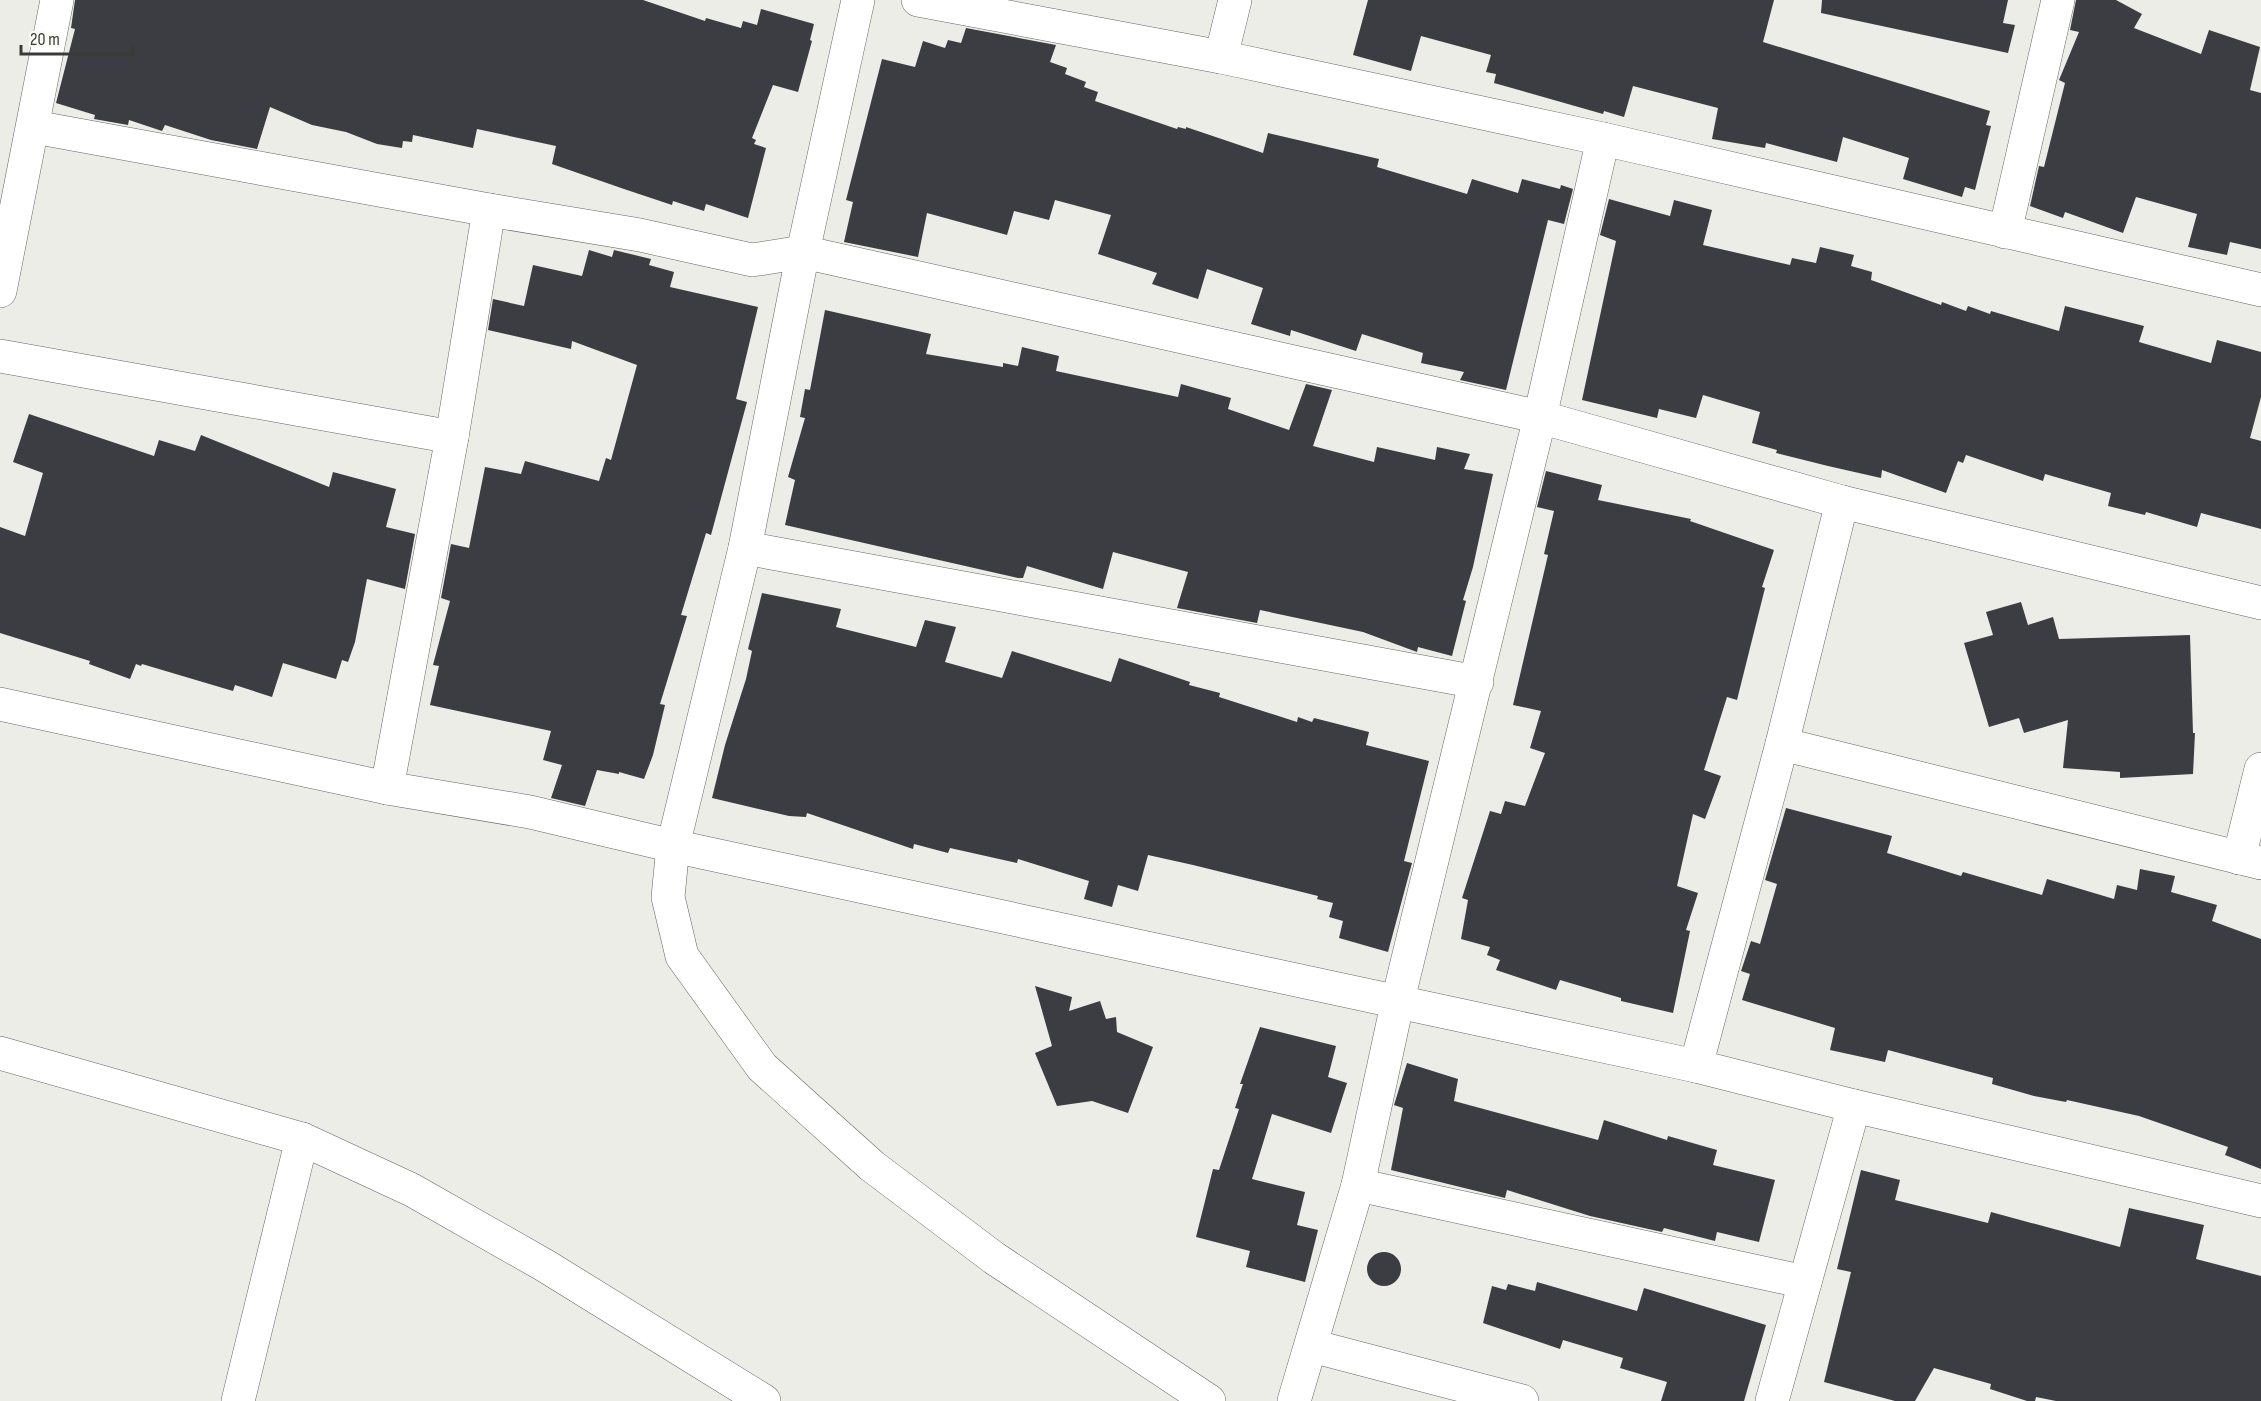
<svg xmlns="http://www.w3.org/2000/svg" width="2261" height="1401" viewBox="0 0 2261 1401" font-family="'Sofia Sans Condensed',sans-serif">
<rect width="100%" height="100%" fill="#ecede6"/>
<g fill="#3c3d42">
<path d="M 75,0 L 643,0 L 705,21 L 706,18 L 741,28 L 743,21 L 757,25 L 761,9 L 814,24 L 810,40 L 812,41 L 798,92 L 773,85 L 752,138 L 756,140 L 754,144 L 766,148 L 748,218 L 706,204 L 704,211 L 673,201 L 672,205 L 624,189 L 552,164 L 556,146 L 477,129 L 473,148 L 413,135 L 412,142 L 403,141 L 402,148 L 377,144 L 346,132 L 312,125 L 270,107 L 257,149 L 211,140 L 165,125 L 162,131 L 129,120 L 128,125 L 94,119 L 95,115 L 56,103 L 75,29 L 71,28 Z"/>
<path d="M 1368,0 L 1774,0 L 1763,42 L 1990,111 L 1986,125 L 1991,126 L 1975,190 L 1965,187 L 1962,197 L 1903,179 L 1909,158 L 1843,137 L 1837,162 L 1766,143 L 1765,148 L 1712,139 L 1718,108 L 1633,86 L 1624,117 L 1604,111 L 1603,114 L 1494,83 L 1496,74 L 1486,72 L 1491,55 L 1421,36 L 1411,71 L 1353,55 Z"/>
<path d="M 1822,0 L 2008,0 L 2003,23 L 2015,25 L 2008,53 L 1821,13 Z"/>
<path d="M 2076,0 L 2116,0 L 2142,14 L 2134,28 L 2201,54 L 2209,30 L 2260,47 L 2250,90 L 2261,93 L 2261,249 L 2230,242 L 2227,255 L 2188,247 L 2197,214 L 2136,197 L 2123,233 L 2065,212 L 2063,218 L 2030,206 L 2039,166 L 2044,167 L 2065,83 L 2059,80 L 2079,32 L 2070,30 Z"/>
<path d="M 966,28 L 1056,45 L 1050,62 L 1067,68 L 1065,74 L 1086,82 L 1084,87 L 1098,92 L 1095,101 L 1177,129 L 1178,127 L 1186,129 L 1186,127 L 1263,153 L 1268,133 L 1379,159 L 1377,167 L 1467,194 L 1472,179 L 1518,193 L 1522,179 L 1560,189 L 1561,185 L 1573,189 L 1564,224 L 1548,220 L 1506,390 L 1460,380 L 1464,372 L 1421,363 L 1423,353 L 1362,334 L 1356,351 L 1291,330 L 1290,336 L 1251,324 L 1263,288 L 1207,269 L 1198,299 L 1152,284 L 1157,273 L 1098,254 L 1111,215 L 1055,200 L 1049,220 L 1014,211 L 1007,235 L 927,213 L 918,257 L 844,242 L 853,202 L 846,200 L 882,59 L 915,67 L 923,41 L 945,48 L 948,40 L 961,43 Z"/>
<path d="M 1609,199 L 1670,216 L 1674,200 L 1712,210 L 1703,245 L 1790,265 L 1792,258 L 1816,263 L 1820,247 L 1854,255 L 1851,266 L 1872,272 L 1871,280 L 1941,305 L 1942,302 L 1966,311 L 1968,306 L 1990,314 L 1991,311 L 2059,331 L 2065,306 L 2144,326 L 2139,342 L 2211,363 L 2217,340 L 2261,352 L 2261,397 L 2250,438 L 2261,441 L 2261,529 L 2201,513 L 2197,527 L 2146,512 L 2145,515 L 2108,506 L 2111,493 L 2045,474 L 2043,481 L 1966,455 L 1963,463 L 1958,461 L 1946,493 L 1882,470 L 1881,478 L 1828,466 L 1776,453 L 1777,450 L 1752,443 L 1760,412 L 1703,395 L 1696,418 L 1659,409 L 1657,418 L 1582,400 L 1616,241 L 1600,235 Z"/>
<path d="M 589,250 L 612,257 L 614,250 L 651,259 L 649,265 L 674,272 L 670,287 L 758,307 L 736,399 L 747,402 L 711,535 L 706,533 L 681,615 L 687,616 L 660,704 L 665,705 L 653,755 L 644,779 L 619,772 L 619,774 L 597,770 L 585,806 L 551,798 L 562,765 L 543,760 L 551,731 L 430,705 L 439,666 L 433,665 L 450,601 L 441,598 L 451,544 L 469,548 L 485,467 L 521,474 L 525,461 L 599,481 L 606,458 L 611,460 L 637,365 L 572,341 L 571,349 L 488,330 L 493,299 L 524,306 L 533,265 L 582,276 Z"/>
<path d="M 825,310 L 931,334 L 926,354 L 1003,367 L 1003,363 L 1018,366 L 1022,347 L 1059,356 L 1056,371 L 1178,397 L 1181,384 L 1231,398 L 1228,409 L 1289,430 L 1306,384 L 1332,390 L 1313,446 L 1374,462 L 1377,447 L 1435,460 L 1437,447 L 1470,454 L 1464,469 L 1493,474 L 1473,567 L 1463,600 L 1466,601 L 1452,656 L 1418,647 L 1417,652 L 1363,632 L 1260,610 L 1257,623 L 1177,608 L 1188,572 L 1113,552 L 1103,589 L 1027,566 L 1023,578 L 1018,578 L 785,525 L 795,480 L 788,477 L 805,418 L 800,417 L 805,389 L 810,390 Z"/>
<path d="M 29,414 L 154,456 L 159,440 L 195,451 L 201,435 L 329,487 L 333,472 L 396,489 L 386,527 L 415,534 L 405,589 L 367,579 L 355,642 L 348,662 L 342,660 L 336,679 L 283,663 L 272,697 L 235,685 L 233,691 L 142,664 L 141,666 L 136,664 L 130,679 L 89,664 L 90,661 L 0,633 L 0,527 L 25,536 L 43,473 L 13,462 Z"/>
<path d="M 1546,471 L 1602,485 L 1598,500 L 1691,519 L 1690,521 L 1774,550 L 1762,587 L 1765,588 L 1737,700 L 1727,697 L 1704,770 L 1721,776 L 1705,819 L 1693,814 L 1677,886 L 1698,893 L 1686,930 L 1690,931 L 1673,1013 L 1621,1001 L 1621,998 L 1560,980 L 1556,990 L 1496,970 L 1500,960 L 1487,955 L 1490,947 L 1461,939 L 1468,900 L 1462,898 L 1490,811 L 1501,814 L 1505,801 L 1525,806 L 1545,753 L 1530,748 L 1541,711 L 1513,705 L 1548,555 L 1544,554 L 1554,511 L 1537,507 Z"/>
<path d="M 762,593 L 841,609 L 836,627 L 916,647 L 925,620 L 956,627 L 945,662 L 1002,678 L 1012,651 L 1111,682 L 1119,658 L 1190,682 L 1189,685 L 1220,693 L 1219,697 L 1297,722 L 1298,717 L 1312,722 L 1314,718 L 1369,732 L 1366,745 L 1429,761 L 1404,861 L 1412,863 L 1388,952 L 1339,938 L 1343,921 L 1329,917 L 1333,903 L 1317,899 L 1318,896 L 1193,865 L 1148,855 L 1138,891 L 1118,885 L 1112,907 L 1084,899 L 1089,881 L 1018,859 L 1017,863 L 950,848 L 948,853 L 914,844 L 913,849 L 807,813 L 806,817 L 789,816 L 712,798 L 725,745 L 746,679 L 752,651 L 748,649 Z"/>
<path d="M 2021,602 L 2028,625 L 2053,617 L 2059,639 L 2190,635 L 2193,733 L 2195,733 L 2193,774 L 2120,778 L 2120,772 L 2063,768 L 2068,720 L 2024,733 L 2019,718 L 1989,727 L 1964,643 L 1993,635 L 1986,612 Z"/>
<path d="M 1786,808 L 1892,836 L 1887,853 L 1961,876 L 1963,872 L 2042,895 L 2047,879 L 2114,899 L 2117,885 L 2137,890 L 2140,869 L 2175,876 L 2171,892 L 2217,905 L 2212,921 L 2261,939 L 2261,1169 L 2225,1155 L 2228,1147 L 2139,1116 L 2067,1100 L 2066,1102 L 2034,1096 L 1992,1084 L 1993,1078 L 1888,1050 L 1885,1062 L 1830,1050 L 1835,1028 L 1742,1000 L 1750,974 L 1741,971 L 1751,941 L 1760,944 L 1777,884 L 1765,880 Z"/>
<path d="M 1035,986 L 1072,997 L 1069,1011 L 1100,1001 L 1106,1019 L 1116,1017 L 1117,1032 L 1153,1047 L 1128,1113 L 1092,1101 L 1057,1106 L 1035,1053 L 1052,1046 Z"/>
<path d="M 1260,1027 L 1336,1046 L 1328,1077 L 1347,1083 L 1331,1133 L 1272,1114 L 1252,1179 L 1305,1192 L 1297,1225 L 1318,1230 L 1305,1282 L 1246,1267 L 1250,1251 L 1196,1237 L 1213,1169 L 1219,1170 L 1239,1109 L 1235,1108 L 1243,1084 L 1240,1084 Z"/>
<path d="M 1407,1063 L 1458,1079 L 1454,1101 L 1598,1140 L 1604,1120 L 1667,1140 L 1668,1136 L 1717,1150 L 1713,1165 L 1775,1180 L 1759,1242 L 1717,1232 L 1715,1241 L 1664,1228 L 1662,1232 L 1590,1216 L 1507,1190 L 1505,1198 L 1391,1170 L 1403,1108 L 1394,1105 Z"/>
<path d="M 1861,1170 L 1900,1180 L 1895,1200 L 1988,1223 L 1991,1212 L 2120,1247 L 2129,1208 L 2204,1225 L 2196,1259 L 2261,1276 L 2261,1401 L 2056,1401 L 2036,1397 L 2035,1401 L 2027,1401 L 1990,1389 L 1991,1384 L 1934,1368 L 1915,1401 L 1895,1401 L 1824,1382 L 1851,1272 L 1837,1269 Z"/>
<circle cx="1384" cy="1269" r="17"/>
<path d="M 1537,1282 L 1637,1311 L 1644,1288 L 1766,1325 L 1744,1401 L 1661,1401 L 1667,1382 L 1620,1368 L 1623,1358 L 1563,1340 L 1560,1349 L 1483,1323 L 1492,1286 L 1506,1290 L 1508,1284 L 1535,1291 Z"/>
</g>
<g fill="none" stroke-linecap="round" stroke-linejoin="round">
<defs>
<g id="minor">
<path d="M 858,0 L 803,252 L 745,548 L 673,846 L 668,897 L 682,956 L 762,1067 L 872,1166 L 994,1258 L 1209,1401"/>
<path d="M 918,0 L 1221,57 L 1603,139 L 2261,290"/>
<path d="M 1221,57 L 1235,0"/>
<path d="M 34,127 L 489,210 L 640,235 L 752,260 L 803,252 L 1540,417 L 1842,502 L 2261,603"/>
<path d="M 2005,232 L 2058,0"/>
<path d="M 0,291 L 57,0"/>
<path d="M 0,356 L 452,437"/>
<path d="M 745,548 L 1477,682"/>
<path d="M 0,704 L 387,788 L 530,812 L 673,846 L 1696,1066 L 1854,1106 L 2261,1201"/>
<path d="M 1782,744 L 2261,863"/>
<path d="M 387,788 L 452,437 L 489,210"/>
<path d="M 2239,858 L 2261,769"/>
<path d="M 1696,1066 L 1782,744 L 1842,502"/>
<path d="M 1358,1185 L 1805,1282"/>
<path d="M 1312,1346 L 1522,1401"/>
<path d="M 238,1401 L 302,1139"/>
<path d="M 1294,1401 L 1358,1185 L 1398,1000 L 1540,417 L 1603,139"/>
<path d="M 1772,1401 L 1854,1106"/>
</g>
<path id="tertiary" d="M 0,1053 L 302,1139 L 412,1190 L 544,1265 L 764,1401"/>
</defs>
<use href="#minor" stroke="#666761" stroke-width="34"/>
<use href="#tertiary" stroke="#666761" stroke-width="34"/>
<use href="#minor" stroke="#fff" stroke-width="33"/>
<use href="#tertiary" stroke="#fff" stroke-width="33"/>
</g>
<path d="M21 45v9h112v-9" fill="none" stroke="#3a3a38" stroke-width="3"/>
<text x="30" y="45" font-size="18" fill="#3a3a38" stroke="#f9faf4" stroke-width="4.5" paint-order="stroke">20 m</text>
</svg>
